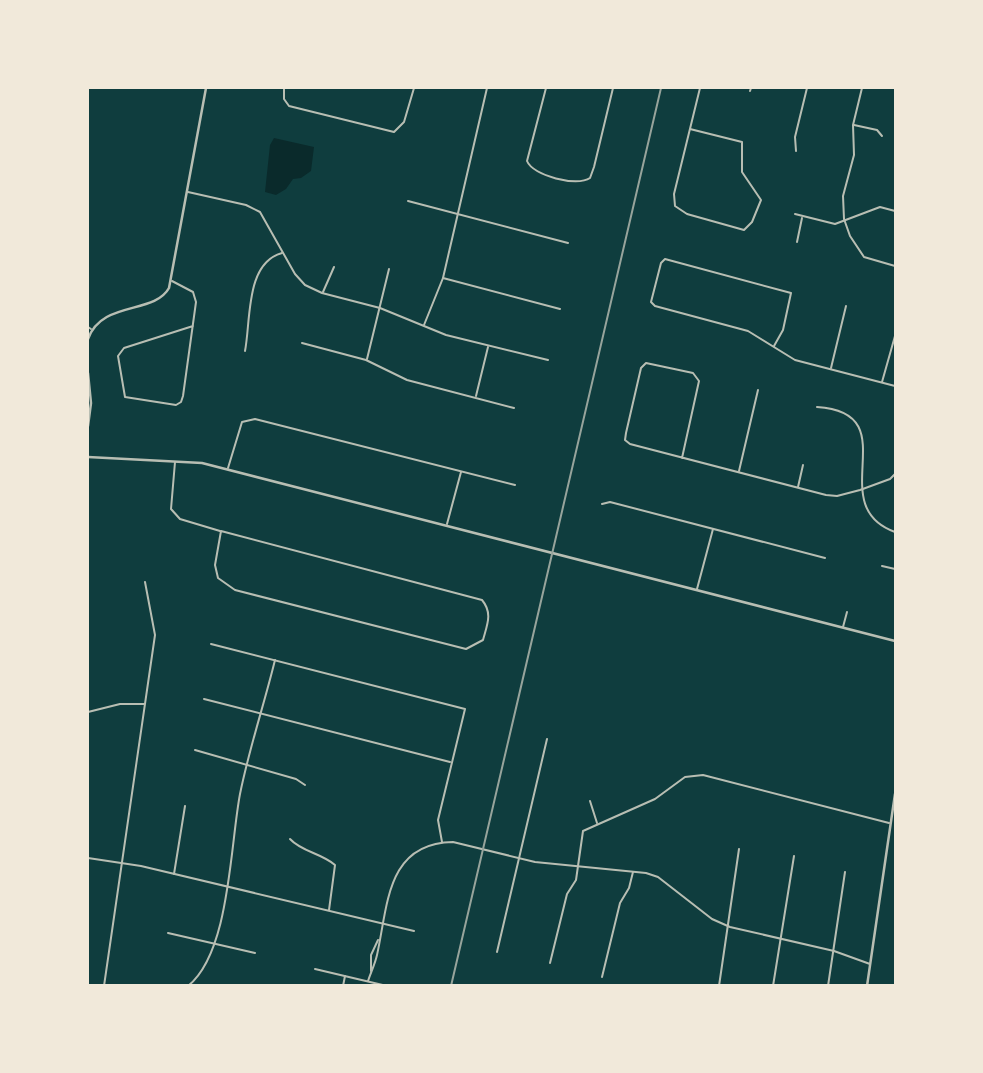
<svg xmlns="http://www.w3.org/2000/svg" width="983" height="1073" viewBox="0 0 983 1073" font-family="Signika,sans-serif">
<rect width="100%" height="100%" fill="#0f3d3e"/>
<path fill="#0a2a2b" d="M 274,138 L 314,147 L 311,171 L 301,178 L 293,179 L 286,189 L 276,195 L 265,192 L 270,145 Z"/>
<g fill="none" stroke-linecap="round" stroke-linejoin="round">
<g stroke="#b8beb3" stroke-width="2">
<path d="M 284,88 L 284,99 L 289,106 L 394,132 L 404,122 L 414,88"/>
<path d="M 546,88 L 527,161 C 533,176 577,187 590,178 L 594,167 L 613,88"/>
<path d="M 862,88 L 853,125 L 854,155 L 843,196 L 844,219 L 850,236 L 864,257 L 895,266"/>
<path d="M 750,91 L 751,88"/>
<path d="M 854,125 L 877,130 L 882,136"/>
<path d="M 690,129 L 742,142 L 742,172 L 761,200 L 752,222 L 744,230 L 687,214 L 675,206 L 674,194 L 700,88"/>
<path d="M 796,151 L 795,137 L 807,88"/>
<path d="M 188,192 L 246,205 L 260,212 L 295,274 L 305,285 L 322,293 L 380,308 L 446,335 L 548,360"/>
<path d="M 408,201 L 568,243"/>
<path d="M 795,214 L 835,224 L 880,207 L 895,211"/>
<path d="M 797,242 L 802,218"/>
<path d="M 443,278 L 560,309"/>
<path d="M 172,281 L 193,292 L 196,302 L 183,396 L 181,402 L 176,405 L 125,397 L 118,356 L 124,348 L 193,326"/>
<path d="M 323,292 L 334,267"/>
<path d="M 424,325 L 443,278 L 487,88"/>
<path d="M 88,327 L 91,329"/>
<path d="M 302,343 L 366,360 L 407,380 L 514,408"/>
<path d="M 774,346 L 783,330 L 791,293 L 665,259 L 661,263 L 651,302 L 655,306 L 748,331 L 795,360 L 895,386"/>
<path d="M 245,351 C 251,321 245,263 282,253"/>
<path d="M 367,359 L 389,269"/>
<path d="M 831,368 L 846,306"/>
<path d="M 882,382 L 895,336"/>
<path d="M 476,396 L 488,347"/>
<path d="M 817,407 C 909,413 821,505 895,532"/>
<path d="M 682,458 L 699,381 L 693,373 L 646,363 L 641,368 L 626,433 L 625,440 L 630,444 L 826,495 L 837,496 L 860,490 L 890,479 L 895,474"/>
<path d="M 175,462 L 171,509 L 180,519 L 220,531"/>
<path d="M 228,468 L 242,422 L 255,419 L 515,485"/>
<path d="M 739,471 L 758,390"/>
<path d="M 798,487 L 803,465"/>
<path d="M 602,504 L 610,502 L 825,558"/>
<path d="M 447,524 L 461,472"/>
<path d="M 221,531 L 482,600 C 493,613 487,625 483,640 L 466,649 L 235,590 L 218,578 L 215,565 Z"/>
<path d="M 882,566 L 895,569"/>
<path d="M 697,589 L 713,529"/>
<path d="M 843,627 L 847,612"/>
<path d="M 211,644 L 465,709 L 438,820 L 442,842"/>
<path d="M 204,699 L 450,762"/>
<path d="M 88,712 L 120,704 L 144,704"/>
<path d="M 195,750 L 296,779 L 305,785"/>
<path d="M 590,801 L 597,823"/>
<path d="M 290,839 C 302,852 321,853 335,865 L 329,910"/>
<path d="M 88,858 L 141,866 L 414,931"/>
<path d="M 174,874 L 185,806"/>
<path d="M 168,933 L 255,953"/>
<path d="M 497,952 L 547,739"/>
<path d="M 550,963 L 567,894 L 576,880 L 583,831 L 655,799 L 685,777 L 703,775 L 889,823"/>
<path d="M 315,969 L 387,986"/>
<path d="M 371,971 L 371,955 L 378,940"/>
<path d="M 602,977 L 620,903 L 629,888 L 633,872"/>
<path d="M 368,981 C 371,972 375,964 377,955 C 388,906 386,843 453,842 L 535,862 L 646,873 L 658,877 L 712,919 L 730,927 L 834,951 L 870,964"/>
<path d="M 104,986 L 155,635 L 145,582"/>
<path d="M 188,986 C 230,952 230,846 240,794 C 249,749 264,705 275,660"/>
<path d="M 343,986 L 345,976"/>
<path d="M 719,986 L 739,849"/>
<path d="M 773,986 L 794,856"/>
<path d="M 828,986 L 845,872"/>
</g>
<g stroke="#b8beb3" stroke-width="2.5">
<path d="M 88,339 C 102,300 154,315 169,288 L 206,88"/>
<path d="M 88,373 L 91,403 L 88,426"/>
<path d="M 88,457 L 202,463 L 895,641"/>
<path d="M 867,986 L 895,794"/>
</g>
<path stroke="#97a49c" stroke-width="2" d="M 451,986 L 661,88"/>
</g>
<rect width="983" height="1073" fill="none" stroke="#f1e9da" stroke-width="178"/>
</svg>
